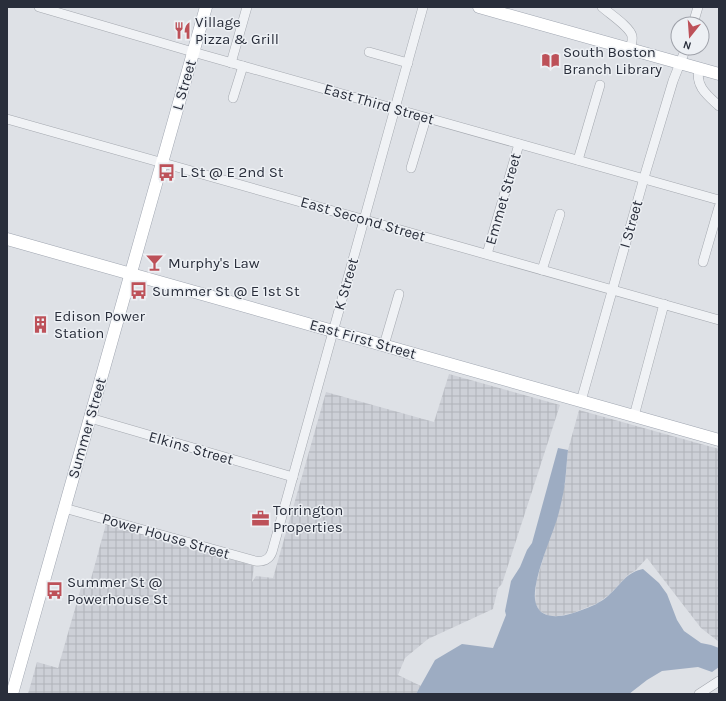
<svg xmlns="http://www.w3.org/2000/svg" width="726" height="701" viewBox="0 0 726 701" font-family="Karla,sans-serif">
<defs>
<pattern id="industrial-grid" width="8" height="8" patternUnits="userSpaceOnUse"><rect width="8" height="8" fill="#cdd0d7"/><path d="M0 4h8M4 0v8" fill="none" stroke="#b0b3b9"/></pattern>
</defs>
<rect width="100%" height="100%" fill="#dee1e6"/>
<g fill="url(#industrial-grid)">
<path d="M 449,374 L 560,405 L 502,584 L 498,588 L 493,609 L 428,639 L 405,658 L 398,675 L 421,686 L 416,694 L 28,694 L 37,662 L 58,668 L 82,584 L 89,586 L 106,524 L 254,566 L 252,582 L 256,576 L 273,578 L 326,392 L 434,422 Z"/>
<path d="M 579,410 L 719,449 L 719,642 L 701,628 L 647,558 L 636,570 L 628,575 L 610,594 L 598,603 L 573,613 L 558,616 L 549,616 L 543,613 L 538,609 L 535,603 L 536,583 L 565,483 L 568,450 Z"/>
</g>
<path fill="#9dacc2" d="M 558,448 L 568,450 C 566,467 566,483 562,499 C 560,508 558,517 555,525 C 549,543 530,587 536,604 C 542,622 566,616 579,611 C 590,607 601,603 610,594 C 622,583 627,572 643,569 L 659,583 L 667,594 L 677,620 L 684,631 L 701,643 L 711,645 L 719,648 L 719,667 L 712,672 L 698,667 L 662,671 L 647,680 L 629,694 L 416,694 L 435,660 L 462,644 L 493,648 L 506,615 L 505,611 L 511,581 L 520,567 L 527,550 L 532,543 Z"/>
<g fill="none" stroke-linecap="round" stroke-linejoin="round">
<defs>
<g id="minor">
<path d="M 39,7 L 193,52 L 719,200"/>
<path d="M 602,7 C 610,14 630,27 632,36 C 633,41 631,45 630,49"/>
<path d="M 693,24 L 698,7"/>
<path d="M 369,52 L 408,63"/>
<path d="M 231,63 L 247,7"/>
<path d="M 699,69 C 695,86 707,95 719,106"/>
<path d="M 233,98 L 243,66"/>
<path d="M 7,119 L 719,320"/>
<path d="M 578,160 L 600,85"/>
<path d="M 411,168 L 426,118"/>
<path d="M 487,254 L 519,144"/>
<path d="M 703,262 L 719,207"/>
<path d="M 542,270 L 560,214"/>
<path d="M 384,345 L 399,294"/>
<path d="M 581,401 L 646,171 L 673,81 L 686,48"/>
<path d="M 634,416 L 664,304"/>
<path d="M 90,418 L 293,477"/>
<path d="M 64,508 L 255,561 C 264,562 269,560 272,552 L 423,7"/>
<path d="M 699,694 L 719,681"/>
</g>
<g id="major">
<path d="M 479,7 L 719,74"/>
<path d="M 7,239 L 719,440"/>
<path d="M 12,694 L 206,7"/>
</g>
</defs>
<use href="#minor" stroke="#a4a8af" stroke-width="10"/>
<use href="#major" stroke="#9fa5b0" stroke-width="13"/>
<use href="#minor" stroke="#f0f2f5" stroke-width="9"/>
<use href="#major" stroke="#fff" stroke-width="12"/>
</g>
<defs>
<symbol id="restaurant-bare" viewBox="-9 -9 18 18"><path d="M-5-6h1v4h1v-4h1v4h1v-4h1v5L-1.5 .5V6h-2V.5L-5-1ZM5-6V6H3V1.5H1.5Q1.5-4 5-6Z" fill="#bd5159" stroke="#edf0f4" stroke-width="2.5" paint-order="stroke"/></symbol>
<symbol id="library-bare" viewBox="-9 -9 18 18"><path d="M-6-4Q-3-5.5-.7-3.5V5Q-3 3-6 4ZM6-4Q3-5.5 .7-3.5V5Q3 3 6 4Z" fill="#bd5159" stroke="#edf0f4" stroke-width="2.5" paint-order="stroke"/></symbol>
<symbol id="bus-bare" viewBox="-9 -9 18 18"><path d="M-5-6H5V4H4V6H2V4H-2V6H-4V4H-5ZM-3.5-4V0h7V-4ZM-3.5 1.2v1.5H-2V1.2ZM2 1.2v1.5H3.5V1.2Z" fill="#bd5159" stroke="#edf0f4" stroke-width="2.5" paint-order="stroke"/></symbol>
<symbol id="bar-bare" viewBox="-9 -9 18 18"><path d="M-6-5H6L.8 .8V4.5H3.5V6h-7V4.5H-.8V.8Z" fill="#bd5159" stroke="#edf0f4" stroke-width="2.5" paint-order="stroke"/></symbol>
<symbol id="building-bare" viewBox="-9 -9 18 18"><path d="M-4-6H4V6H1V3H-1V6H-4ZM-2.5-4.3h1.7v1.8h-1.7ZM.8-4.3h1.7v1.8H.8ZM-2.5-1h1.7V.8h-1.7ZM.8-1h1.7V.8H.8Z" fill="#bd5159" stroke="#edf0f4" stroke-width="2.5" paint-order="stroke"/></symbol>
<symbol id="office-bare" viewBox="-9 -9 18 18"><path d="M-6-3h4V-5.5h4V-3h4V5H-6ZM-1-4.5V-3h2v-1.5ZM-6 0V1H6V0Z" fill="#bd5159" stroke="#edf0f4" stroke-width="2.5" paint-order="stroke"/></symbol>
</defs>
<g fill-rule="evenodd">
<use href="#restaurant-bare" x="170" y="18" width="25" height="25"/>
<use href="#library-bare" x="538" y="48" width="25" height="25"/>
<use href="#bus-bare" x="154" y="160" width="25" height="25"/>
<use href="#bar-bare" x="142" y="250" width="25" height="25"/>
<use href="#bus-bare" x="126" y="278" width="25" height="25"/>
<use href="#building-bare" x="28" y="312" width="25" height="25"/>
<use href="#office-bare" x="248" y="506" width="25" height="25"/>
<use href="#bus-bare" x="42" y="578" width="25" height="25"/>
</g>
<g text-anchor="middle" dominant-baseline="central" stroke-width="3" stroke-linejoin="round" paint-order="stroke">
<g font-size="15" fill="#292e3b" stroke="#edf0f4" text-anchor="start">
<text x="195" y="22">Village<tspan x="195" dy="17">Pizza &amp; Grill</tspan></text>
<text x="563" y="52">South Boston<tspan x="563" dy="17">Branch Library</tspan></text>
<text x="180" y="172">L St @ E 2nd St</text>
<text x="168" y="263">Murphy's Law</text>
<text x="152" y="291">Summer St @ E 1st St</text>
<text x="54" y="316">Edison Power<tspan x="54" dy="17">Station</tspan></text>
<text x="273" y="510">Torrington<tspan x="273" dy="17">Properties</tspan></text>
<text x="67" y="582">Summer St @<tspan x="67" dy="17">Powerhouse St</tspan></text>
</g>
<g font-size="15" fill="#292e3b" stroke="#edf0f4">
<text transform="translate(184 85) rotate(-74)">L Street</text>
<text transform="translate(379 104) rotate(16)">East Third Street</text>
<text transform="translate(503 199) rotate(-74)">Emmet Street</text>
<text transform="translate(363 219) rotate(16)">East Second Street</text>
<text transform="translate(631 224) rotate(-74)">I Street</text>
<text transform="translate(346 284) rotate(-74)">K Street</text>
<text transform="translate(363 339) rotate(16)">East First Street</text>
<text transform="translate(87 428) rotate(-74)">Summer Street</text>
<text transform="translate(191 448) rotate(16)">Elkins Street</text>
<text transform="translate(166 536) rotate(16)">Power House Street</text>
</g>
</g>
<rect width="726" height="701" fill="none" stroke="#292e3b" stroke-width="16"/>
<g transform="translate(690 36) rotate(197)"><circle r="19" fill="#edf0f4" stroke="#9fa2aa"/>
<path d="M0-3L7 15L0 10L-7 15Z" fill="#bd5159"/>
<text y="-6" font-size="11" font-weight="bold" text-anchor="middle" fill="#292e3b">N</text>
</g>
</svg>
